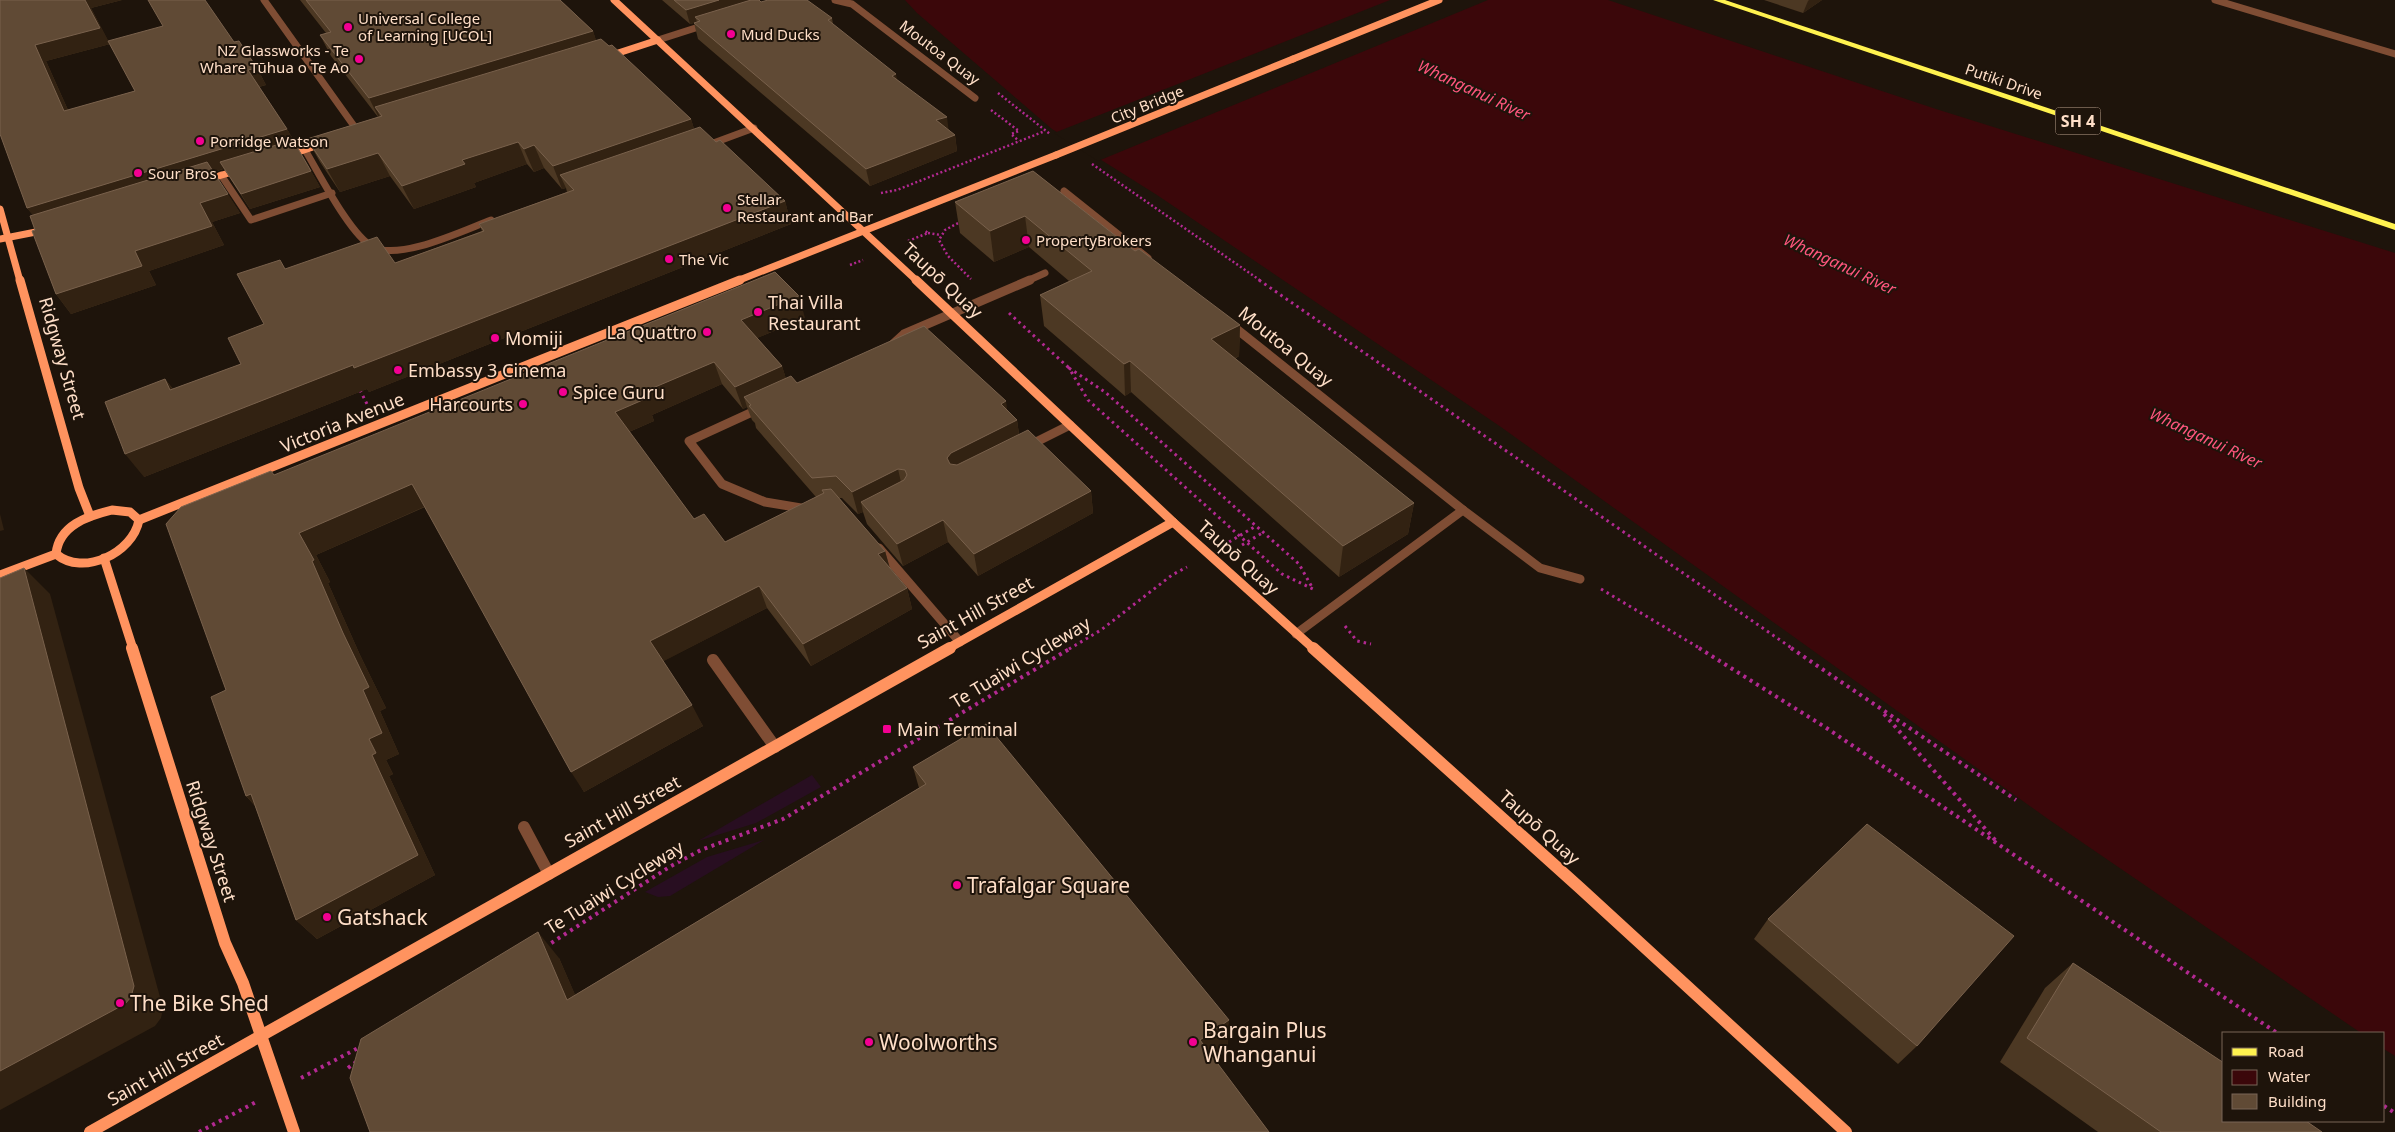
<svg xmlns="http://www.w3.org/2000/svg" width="2395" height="1132" viewBox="0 0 2395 1132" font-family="'Noto Sans',sans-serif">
<rect width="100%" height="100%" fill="#1e140b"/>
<g fill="#280e21">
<path d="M 812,775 L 821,787 L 756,823 L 698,841 Z"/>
<path d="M 764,840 L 670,896 L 658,897 L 645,892 L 707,857 Z"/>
</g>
<path fill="#3b070a" d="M 905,0 L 1608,0 L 1936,109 L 2395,253 L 2395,1056 L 2384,1049 L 2384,1033 L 2361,1033 L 2048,819 L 1501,427 L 1157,195 L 1052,129 L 917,13 Z"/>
<path fill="#1e140b" d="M 1390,0 L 1488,0 L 1098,161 L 1054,133 Z"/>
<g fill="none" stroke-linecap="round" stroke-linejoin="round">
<g stroke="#b22991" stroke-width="2.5" stroke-dasharray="2 2.5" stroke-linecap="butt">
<path d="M 998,93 L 1050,134"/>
<path d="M 991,110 L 1019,131 L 1011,134 L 1019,141"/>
<path d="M 1092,164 L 1261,281"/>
<path d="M 881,193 L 897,190 L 1045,131"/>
<path d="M 962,221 L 945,230 L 939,240 L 948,256 L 971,279"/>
<path d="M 928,233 L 941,235"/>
<path d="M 908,241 L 928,233 L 924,230"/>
<path d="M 850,265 L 863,260"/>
</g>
<g stroke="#b22991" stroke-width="3" stroke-dasharray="2.5 4" stroke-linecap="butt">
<path d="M 1259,280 L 1793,649"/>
<path d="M 1009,313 L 1069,368"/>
<path d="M 1069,368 L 1105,392 L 1299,564 L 1313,589 L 1282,574 L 1088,400 Z"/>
<path d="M 360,390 L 367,404"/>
<path d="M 1229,542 L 1256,526"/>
<path d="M 1242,545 L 1264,532"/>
<path d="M 1601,589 L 1701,649"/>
<path d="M 1345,626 L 1357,641 L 1371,644"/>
<path d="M 1069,649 L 1101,630 L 1172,575 L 1187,567"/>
</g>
<g stroke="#b22991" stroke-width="4" stroke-dasharray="3 4.5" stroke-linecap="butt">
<path d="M 1699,648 L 1828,729 L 2277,1033"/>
<path d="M 1791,648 L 2016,800"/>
<path d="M 1884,714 L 1996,841"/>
<path d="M 545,947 L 671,866 L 701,850 L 783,819 L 1071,648"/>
<path d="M 348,1068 L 356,1062"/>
<path d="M 301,1078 L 360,1047"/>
<path d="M 2384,1106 L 2395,1113"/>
<path d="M 199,1132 L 258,1101"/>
</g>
<g stroke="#7f4d34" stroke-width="7">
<path d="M 835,0 L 852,4 L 975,98"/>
<path d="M 708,145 L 754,128"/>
<path d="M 305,150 C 319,173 350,235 373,247 C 400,261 464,230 491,220"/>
<path d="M 221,175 L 251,220 L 332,193"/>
<path d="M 1064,191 L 1148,258"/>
<path d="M 1027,281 L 1045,273"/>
</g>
<g stroke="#7f4d34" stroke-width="9">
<path d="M 1229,323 L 1463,510 L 1540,568 L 1580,579"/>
<path d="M 893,344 L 904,334 L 1030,280"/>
<path d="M 761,408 L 689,441 L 722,484 L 765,502 L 807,509"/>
<path d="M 1028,446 L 1070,425"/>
<path d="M 879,548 L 960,642"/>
<path d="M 1296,634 L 1463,510"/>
</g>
<g stroke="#7f4d34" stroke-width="12">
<path d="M 713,660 L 775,747"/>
<path d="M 524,827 L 549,874"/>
</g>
<g stroke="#7f4d34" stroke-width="7">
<path d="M 264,0 L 359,133"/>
<path d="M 2215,0 L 2395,54"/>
<path d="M 658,40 L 708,24"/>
</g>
<g stroke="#ff935f" stroke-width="7">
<path d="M 614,0 L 917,281"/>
<path d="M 609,56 L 658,40"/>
<path d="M 1293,59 L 1439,0"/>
<path d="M 289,155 L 325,143"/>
<path d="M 205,180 L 239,170"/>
<path d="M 0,209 L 20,281"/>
<path d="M 0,239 L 46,230"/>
<path d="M 737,281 L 1056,155"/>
</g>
<g stroke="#ff935f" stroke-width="9">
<path d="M 20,280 L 79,488 L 90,516"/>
<path d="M 916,280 L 1173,522 L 1314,649"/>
<path d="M 112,510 L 130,512 L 139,520 C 133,553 83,577 56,554 C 59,525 88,516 112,510 Z"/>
<path d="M 139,520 L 740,280"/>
<path d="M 104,558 L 133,649"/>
<path d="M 0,575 L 56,554"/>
<path d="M 947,649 L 1173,522"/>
</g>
<g stroke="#ff935f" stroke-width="12">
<path d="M 132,648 L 225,943 L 243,983 L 294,1132"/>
<path d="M 1313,648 L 1580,888 L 1846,1132"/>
<path d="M 90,1132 L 950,648"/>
</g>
<path fill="#fff24f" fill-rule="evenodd" d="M 1713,0 L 1725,0 L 2395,224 L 2395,230 Z"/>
<path stroke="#ff935f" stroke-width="7" d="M 1056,155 L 1293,59"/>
</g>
<g fill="#4c3823" fill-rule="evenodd">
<path d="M 0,0 L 122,0 L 91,8 L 108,41 L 234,42 L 257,68 L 266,85 L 259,87 L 287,129 L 320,187 L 250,209 L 224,169 L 213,172 L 240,213 L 212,222 L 224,245 L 149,271 L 156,285 L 71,314 L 56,294 L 35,230 L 33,215 L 27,208 ZM 110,44 L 135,91 L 68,110 L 46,61 Z"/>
<path d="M 300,0 L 560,0 L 593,31 L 596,41 L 691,119 L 694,129 L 716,142 L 785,201 L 791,224 L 369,392 L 367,389 L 144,477 L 165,379 L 173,389 L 241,364 L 264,324 L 285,269 L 395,263 L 482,231 L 479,224 L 567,192 L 566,188 L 562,189 L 544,168 L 534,172 L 527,164 L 474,183 L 476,187 L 414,209 L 390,176 L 340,192 L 320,162 L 307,139 L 378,117 L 331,56 L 320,35 L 326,33 Z"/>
<path d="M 662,0 L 749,0 L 761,2 L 832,18 L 833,24 L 897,80 L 949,130 L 955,135 L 957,151 L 870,186 L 698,39 L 694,23 L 690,24 Z"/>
<path d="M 1764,0 L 1822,0 L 1803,13 Z"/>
<path d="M 1033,171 L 1135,251 L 1240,325 L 1239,356 L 1235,359 L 1414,503 L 1408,534 L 1339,577 L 1131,392 L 1125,396 L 1044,326 L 1040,295 L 1069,281 L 1029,247 L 994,262 L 960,233 L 955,202 Z"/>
<path d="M 805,318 L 757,338 L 782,366 L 786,379 L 797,383 L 1007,410 L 1017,420 L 1019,434 L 1091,491 L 1093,513 L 978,576 L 948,542 L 903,566 L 867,524 L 863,512 L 858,514 L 842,498 L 839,498 L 885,551 L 890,568 L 907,588 L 912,609 L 811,666 L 767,608 L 663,661 L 703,726 L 584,792 L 425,507 L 316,555 L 330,582 L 328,583 L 360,655 L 386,708 L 380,711 L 399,754 L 386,760 L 393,774 L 389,776 L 435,875 L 317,939 L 296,920 L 255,806 L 246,796 L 274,475 ZM 722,384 L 743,409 L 747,407 L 752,420 L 755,423 L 756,428 L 816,497 L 725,542 L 694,519 L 629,432 L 654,421 L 652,415 Z"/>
<path d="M 913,767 L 1228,1044 L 1212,1055 L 370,1132 L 559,958 L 575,995 L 919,788 Z"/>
<path d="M 1768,919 L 1917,1046 L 1898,1064 L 1754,939 Z"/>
<path d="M 2073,963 L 2322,1132 L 2098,1132 L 2000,1062 L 2045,988 Z"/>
</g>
<g fill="#322212">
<path d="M 85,0 L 122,0 L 91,8 L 110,44 L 46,61 L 76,128 L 64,111 L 35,45 Z"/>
<path d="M 719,0 L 749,0 L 751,5 L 695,17 L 697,22 L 690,24 L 686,10 Z"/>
<path d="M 1809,0 L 1822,0 L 1803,13 L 1808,1 Z"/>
<path d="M 593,31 L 600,52 L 375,107 L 382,120 L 380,120 L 369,98 Z"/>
<path d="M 257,68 L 266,85 L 258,87 L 248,70 Z"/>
<path d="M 896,74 L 899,90 L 892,76 Z"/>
<path d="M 947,117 L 949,133 L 936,120 Z"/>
<path d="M 691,119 L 698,142 L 560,175 L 566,188 L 562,189 L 553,166 Z"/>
<path d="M 287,129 L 297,146 L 41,225 L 27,208 Z"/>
<path d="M 955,135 L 957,151 L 870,186 L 866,169 Z"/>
<path d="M 518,142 L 527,164 L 474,183 L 476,187 L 414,209 L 402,186 L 462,160 Z"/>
<path d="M 534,145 L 544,168 L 534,172 L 524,149 Z"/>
<path d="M 378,153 L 390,176 L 340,192 L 327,169 Z"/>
<path d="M 311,171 L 320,187 L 250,209 L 241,194 Z"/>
<path d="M 228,194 L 240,213 L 212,222 L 224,245 L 149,271 L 156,285 L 71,314 L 56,294 L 135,251 L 200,203 Z"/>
<path d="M 785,201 L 791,224 L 369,392 L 367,389 L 144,477 L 125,454 L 353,365 Z"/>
<path d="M 1025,216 L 1029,247 L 994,262 L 990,231 Z"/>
<path d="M 799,296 L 805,318 L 748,342 L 741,320 Z"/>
<path d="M 1240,325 L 1239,356 L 1211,371 L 1211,339 Z"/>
<path d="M 1130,361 L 1131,392 L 1125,396 L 1124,364 Z"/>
<path d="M 714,362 L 722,384 L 652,415 L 654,421 L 624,434 L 615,412 L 641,393 Z"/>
<path d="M 782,366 L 789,388 L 744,397 L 747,407 L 743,409 L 735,387 Z"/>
<path d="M 165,379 L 183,403 L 170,390 Z"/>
<path d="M 1006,401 L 1009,423 L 1001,404 Z"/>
<path d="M 1017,420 L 1020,442 L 952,480 L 947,458 L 951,453 Z"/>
<path d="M 898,469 L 903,491 L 861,502 L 863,512 L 858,514 L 852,492 Z"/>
<path d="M 412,484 L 426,506 L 316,555 L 330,582 L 328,583 L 360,655 L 386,708 L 380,711 L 399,754 L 386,760 L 393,774 L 389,776 L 435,875 L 317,939 L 296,920 L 372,755 L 363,690 L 343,633 L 299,533 Z"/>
<path d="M 1091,491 L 1093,513 L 978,576 L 974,554 Z"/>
<path d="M 1414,503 L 1408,534 L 1339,577 L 1343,546 Z"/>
<path d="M 0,514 L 4,530 L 0,531 Z"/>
<path d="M 943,520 L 948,542 L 903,566 L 897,544 Z"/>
<path d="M 885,551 L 891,573 L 878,554 Z"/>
<path d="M 24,568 L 50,594 L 163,1008 L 161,1018 L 155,1026 L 0,1110 L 0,1071 Z"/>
<path d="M 759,586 L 767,608 L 660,663 L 650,641 Z"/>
<path d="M 907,588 L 912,609 L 811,666 L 803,644 Z"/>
<path d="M 692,705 L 703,726 L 584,792 L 571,772 Z"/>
<path d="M 251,794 L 266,817 L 246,796 Z"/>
<path d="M 538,932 L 559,958 L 588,1024 L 567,1000 Z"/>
<path d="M 1229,1020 L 1228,1044 L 1200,1064 L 1200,1040 Z"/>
</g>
<g fill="#604a35" stroke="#79614c">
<path d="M 0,0 L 85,0 L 100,28 L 35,45 L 64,111 L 135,91 L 108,41 L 163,26 L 148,0 L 205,0 L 234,42 L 239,41 L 257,68 L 248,70 L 287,129 L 27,208 L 0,134 Z"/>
<path d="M 306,0 L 560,0 L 593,31 L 369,98 L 320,35 L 331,32 Z"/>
<path d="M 674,0 L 719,0 L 686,10 Z"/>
<path d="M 751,0 L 759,0 L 761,2 L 768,0 L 807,0 L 832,18 L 828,20 L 896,74 L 892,76 L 947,117 L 936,120 L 955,135 L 866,169 L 694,23 L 700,21 L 695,17 Z"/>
<path d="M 601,39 L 609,46 L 612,45 L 691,119 L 553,166 L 534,145 L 524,149 L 518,142 L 462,160 L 465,164 L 402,186 L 378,153 L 327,169 L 307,139 L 382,116 L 375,107 Z"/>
<path d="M 700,127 L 716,142 L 720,140 L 785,201 L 354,368 L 353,365 L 125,454 L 105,402 L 165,379 L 170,390 L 241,364 L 228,338 L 264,324 L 237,274 L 280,260 L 285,269 L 377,237 L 395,263 L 484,231 L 479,224 L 574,190 L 560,175 Z"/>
<path d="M 293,140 L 311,171 L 241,194 L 220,162 Z"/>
<path d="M 207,162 L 228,194 L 200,203 L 212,226 L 135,251 L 142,266 L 56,294 L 32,231 L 35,230 L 30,216 Z"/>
<path d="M 1033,171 L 1135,251 L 1139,249 L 1240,325 L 1211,339 L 1414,503 L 1343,546 L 1130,361 L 1124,364 L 1040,295 L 1092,271 L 1025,216 L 990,231 L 955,202 Z"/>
<path d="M 775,272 L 799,296 L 741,320 L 782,366 L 735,387 L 714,362 L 641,393 L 645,399 L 615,412 L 694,519 L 704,514 L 725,542 L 824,493 L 822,490 L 831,489 L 885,551 L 878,554 L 907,588 L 803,644 L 759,586 L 650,641 L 692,705 L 571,772 L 412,484 L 299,533 L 314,560 L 312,561 L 343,633 L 369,687 L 363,690 L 382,733 L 369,739 L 376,753 L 372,755 L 418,855 L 296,920 L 251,794 L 246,796 L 211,697 L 226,690 L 166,524 L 181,507 L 271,471 L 274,475 Z"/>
<path d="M 924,326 L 1006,401 L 1001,404 L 1017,420 L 951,453 L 947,458 L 950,464 L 957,465 L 1028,430 L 1091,491 L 974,554 L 943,520 L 897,544 L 861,502 L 904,480 L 907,475 L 905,470 L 898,469 L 852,492 L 836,476 L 812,478 L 749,406 L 751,405 L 744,397 L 791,376 L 797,383 Z"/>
<path d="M 24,568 L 134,986 L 131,997 L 125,1004 L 0,1071 L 0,578 Z"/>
<path d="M 986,724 L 1229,1020 L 1200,1040 L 1269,1132 L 370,1132 L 350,1078 L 361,1039 L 538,932 L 567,1000 L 926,784 L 913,767 Z"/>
<path d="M 1867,824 L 2014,936 L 1917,1046 L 1768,919 Z"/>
<path d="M 2073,963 L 2224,1063 L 2224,1121 L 2306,1121 L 2322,1132 L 2161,1132 L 2027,1038 Z"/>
</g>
<g fill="#f30092" stroke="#1e140b" stroke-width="2">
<circle cx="348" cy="27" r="5"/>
<circle cx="731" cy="34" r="5"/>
<circle cx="359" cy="59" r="5"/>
<circle cx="200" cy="141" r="5"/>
<circle cx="138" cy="173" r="5"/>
<circle cx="727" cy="208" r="5"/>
<circle cx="1026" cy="240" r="5"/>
<circle cx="669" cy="259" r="5"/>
<circle cx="758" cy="312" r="5"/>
<circle cx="707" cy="332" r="5"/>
<circle cx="495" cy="338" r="5"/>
<circle cx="398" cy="370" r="5"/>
<circle cx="563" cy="392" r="5"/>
<circle cx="523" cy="404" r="5"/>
<rect x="882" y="724" width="10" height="10" rx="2.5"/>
<circle cx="957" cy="885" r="5"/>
<circle cx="327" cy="917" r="5"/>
<circle cx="120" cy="1003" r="5"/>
<circle cx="869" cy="1042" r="5"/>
<circle cx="1193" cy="1042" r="5"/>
</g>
<g text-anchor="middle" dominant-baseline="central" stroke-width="4" stroke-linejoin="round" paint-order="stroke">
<g font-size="15" fill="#ffdfc8" stroke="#1e140b" text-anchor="start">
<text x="358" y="18">Universal College<tspan x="358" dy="17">of Learning [UCOL]</tspan></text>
<text x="741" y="34">Mud Ducks</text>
<text x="349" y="50" text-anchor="end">NZ Glassworks - Te<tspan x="349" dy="17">Whare Tūhua o Te Ao</tspan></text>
<text x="210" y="141">Porridge Watson</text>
<text x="148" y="173">Sour Bros</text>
<text x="737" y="199">Stellar<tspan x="737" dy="17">Restaurant and Bar</tspan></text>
<text x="1036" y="240">PropertyBrokers</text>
<text x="679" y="259">The Vic</text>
</g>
<g font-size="15" fill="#ffdfc8" stroke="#1e140b">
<text transform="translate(940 52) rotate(37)">Moutoa Quay</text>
<text transform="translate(2004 81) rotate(19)">Putiki Drive</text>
<text transform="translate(1147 104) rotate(-22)">City Bridge</text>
</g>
<g font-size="16" font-style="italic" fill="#ff567e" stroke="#1e140b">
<text transform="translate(1474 90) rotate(25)">Whanganui River</text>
<text transform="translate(1840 264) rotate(25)">Whanganui River</text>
<text transform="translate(2206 438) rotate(25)">Whanganui River</text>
</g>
<rect fill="#1e140b" stroke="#bca28f" stroke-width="1" x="2055.5" y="107.5" width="45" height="27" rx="4"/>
<g font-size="16" font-weight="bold" fill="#ffdfc8">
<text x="2078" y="121">SH 4</text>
</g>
<g font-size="18" fill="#ffdfc8" stroke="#1e140b">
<text transform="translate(943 280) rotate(43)">Taupō Quay</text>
<text transform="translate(1286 346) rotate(39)">Moutoa Quay</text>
<text transform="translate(63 358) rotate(74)">Ridgway Street</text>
<text transform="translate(342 422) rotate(-22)">Victoria Avenue</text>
<text transform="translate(1239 557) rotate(42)">Taupō Quay</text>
<text transform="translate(975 612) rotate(-29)">Saint Hill Street</text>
<text transform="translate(1020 662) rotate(-31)">Te Tuaiwi Cycleway</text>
<text transform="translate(622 811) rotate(-29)">Saint Hill Street</text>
<text transform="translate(1540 827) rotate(42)">Taupō Quay</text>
<text transform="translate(212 841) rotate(72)">Ridgway Street</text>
<text transform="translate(614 887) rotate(-32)">Te Tuaiwi Cycleway</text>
<text transform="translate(165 1069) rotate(-29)">Saint Hill Street</text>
</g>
<g font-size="18" fill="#ffdfc8" stroke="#1e140b" text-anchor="start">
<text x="768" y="302">Thai Villa<tspan x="768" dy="21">Restaurant</tspan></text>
<text x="697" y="332" text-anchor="end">La Quattro</text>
<text x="505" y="338">Momiji</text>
<text x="408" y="370">Embassy 3 Cinema</text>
<text x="573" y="392">Spice Guru</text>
<text x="513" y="404" text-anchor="end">Harcourts</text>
<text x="897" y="729">Main Terminal</text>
</g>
<g font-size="21" fill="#ffdfc8" stroke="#1e140b" text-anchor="start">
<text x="967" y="885">Trafalgar Square</text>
<text x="337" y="917">Gatshack</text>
<text x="130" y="1003">The Bike Shed</text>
<text x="1203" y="1030">Bargain Plus<tspan x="1203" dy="24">Whanganui</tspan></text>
<text x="879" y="1042">Woolworths</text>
</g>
</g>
<rect x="2222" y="1032" width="162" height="90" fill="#1e140b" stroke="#786557"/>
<rect x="2232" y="1048" width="25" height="8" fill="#fff24f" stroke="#786557"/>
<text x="2268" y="1057" font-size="15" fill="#ffdfc8">Road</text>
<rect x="2232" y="1070" width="25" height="15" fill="#3b070a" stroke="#786557"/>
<text x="2268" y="1082" font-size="15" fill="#ffdfc8">Water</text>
<rect x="2232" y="1094" width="25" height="15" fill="#604a35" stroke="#786557"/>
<text x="2268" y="1107" font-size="15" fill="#ffdfc8">Building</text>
</svg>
